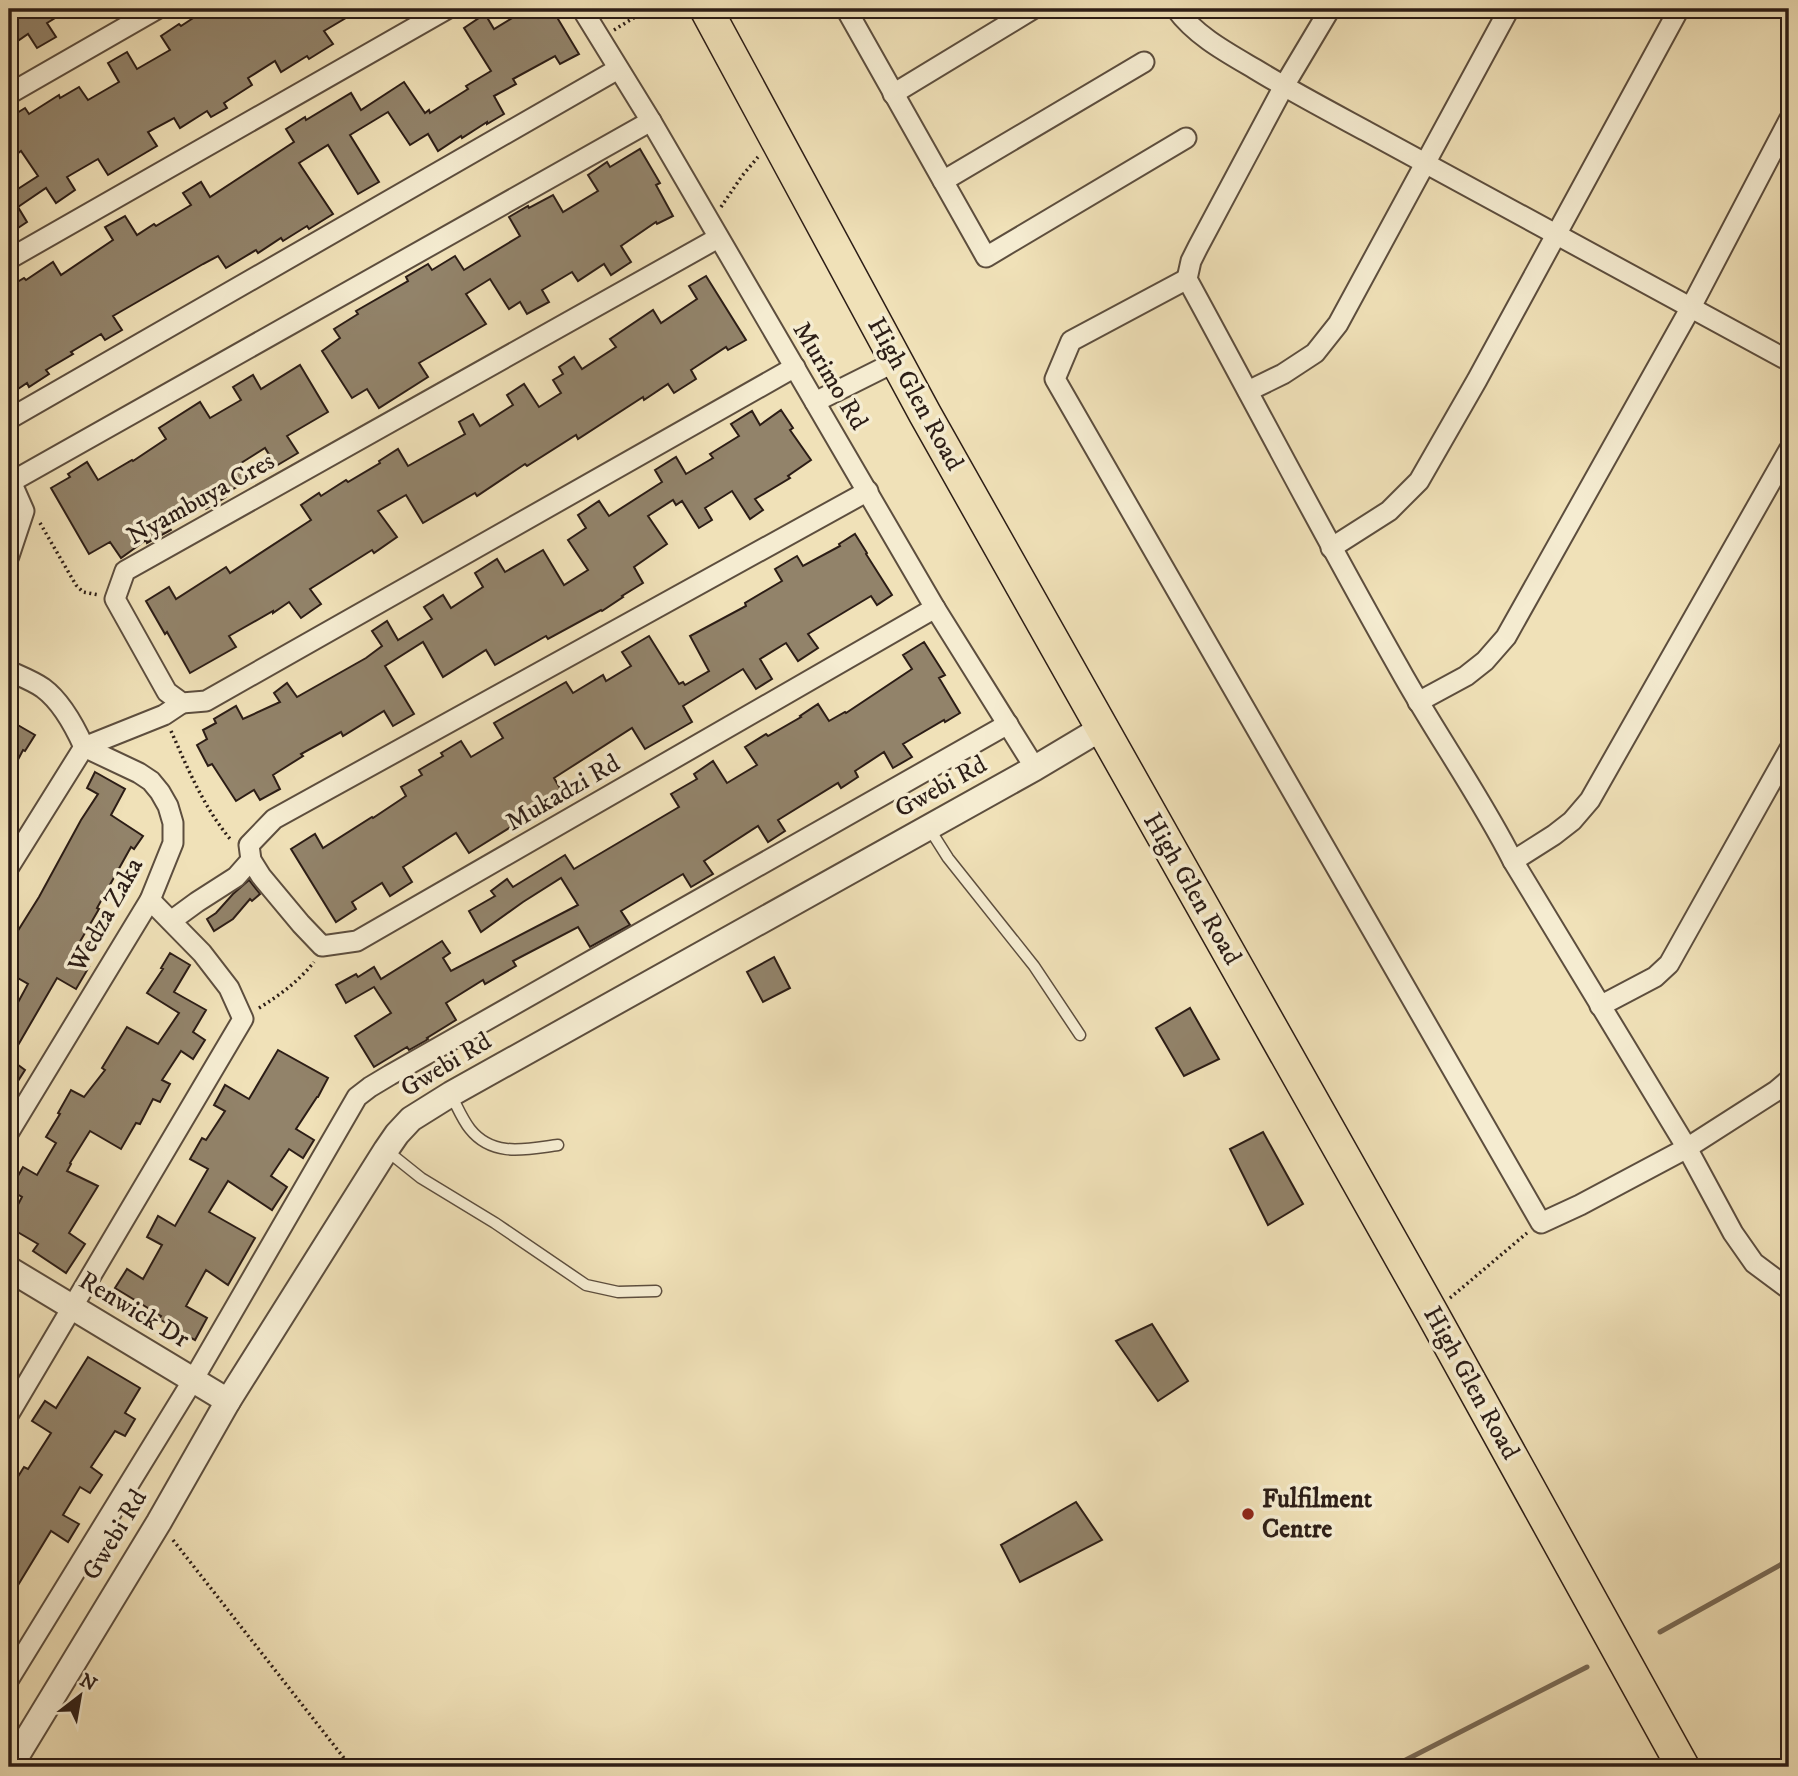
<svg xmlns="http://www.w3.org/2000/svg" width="1798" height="1776" viewBox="0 0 1798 1776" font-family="'IM FELL DW Pica',serif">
<rect width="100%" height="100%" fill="#f0e1b8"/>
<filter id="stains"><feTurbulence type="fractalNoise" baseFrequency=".00286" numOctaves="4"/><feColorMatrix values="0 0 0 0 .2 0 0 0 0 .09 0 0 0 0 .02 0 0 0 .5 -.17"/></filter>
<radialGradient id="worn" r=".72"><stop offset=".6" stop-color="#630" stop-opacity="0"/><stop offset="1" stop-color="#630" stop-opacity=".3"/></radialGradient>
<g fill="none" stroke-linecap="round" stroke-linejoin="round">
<g stroke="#796a56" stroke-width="5">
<path d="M 1660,1632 L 1789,1560"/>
<path d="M 1392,1767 L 1587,1667"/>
</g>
</g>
<g fill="#92836a" stroke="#2c1d16" stroke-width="2">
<path d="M 22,9 L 70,9 L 47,23 L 56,37 L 37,48 L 28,34 L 9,47 L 9,18 Z"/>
<path d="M 207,9 L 361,9 L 324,31 L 333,44 L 309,59 L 307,56 L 281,72 L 275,61 L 248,78 L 252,85 L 224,103 L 227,108 L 211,117 L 207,111 L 180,128 L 174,118 L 148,132 L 157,146 L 108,175 L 98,159 L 67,177 L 75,190 L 56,203 L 46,188 L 18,207 L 27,222 L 9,234 L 9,193 L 10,194 L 38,176 L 21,151 L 9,160 L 9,118 L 25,108 L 29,114 L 59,95 L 60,98 L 79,87 L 88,100 L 119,82 L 108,63 L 127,52 L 137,69 L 170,50 L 161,36 L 179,24 L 181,26 Z"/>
<path d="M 527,9 L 552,9 L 579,54 L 560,64 L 555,56 L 513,79 L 516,84 L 494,96 L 504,114 L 487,124 L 487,122 L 462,138 L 461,136 L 438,151 L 428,134 L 410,145 L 388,112 L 350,135 L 379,182 L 358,194 L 328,145 L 299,163 L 333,214 L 309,229 L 307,226 L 283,241 L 281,238 L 258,253 L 256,250 L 226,268 L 218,256 L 203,264 L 113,316 L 122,330 L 105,340 L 101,334 L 71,352 L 73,354 L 46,370 L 49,374 L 29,387 L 27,383 L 9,395 L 9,287 L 24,278 L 26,280 L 53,262 L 61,275 L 113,240 L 105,227 L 125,216 L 137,235 L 154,224 L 156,226 L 191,205 L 183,193 L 201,182 L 210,197 L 294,142 L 286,129 L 305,117 L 306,120 L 351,93 L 361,110 L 404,82 L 425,113 L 429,110 L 430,113 L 468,89 L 466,86 L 491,71 L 464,28 L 485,14 L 494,29 Z"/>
<path d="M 640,149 L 660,183 L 656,185 L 673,216 L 657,224 L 656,222 L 621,246 L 631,262 L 611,275 L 604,264 L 578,281 L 572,272 L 542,290 L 549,302 L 527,314 L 520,302 L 509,309 L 490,279 L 466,294 L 486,324 L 419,363 L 428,377 L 379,408 L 367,389 L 352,398 L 322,351 L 340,338 L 334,329 L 358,314 L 356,311 L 408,281 L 406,277 L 428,264 L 432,270 L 455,256 L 464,270 L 520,236 L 509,217 L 528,206 L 529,208 L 553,195 L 563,212 L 598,191 L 588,175 L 607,162 L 610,167 Z"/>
<path d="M 706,276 L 746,340 L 728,350 L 726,347 L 691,370 L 696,379 L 674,393 L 668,384 L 644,400 L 643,397 L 578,439 L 576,435 L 527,466 L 525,464 L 477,496 L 475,493 L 423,523 L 406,495 L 378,511 L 397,537 L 374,553 L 372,550 L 310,589 L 321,604 L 301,618 L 289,602 L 273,613 L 273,611 L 229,636 L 236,647 L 190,673 L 167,632 L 165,634 L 146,601 L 169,587 L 176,599 L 226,567 L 230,573 L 311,520 L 301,505 L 319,493 L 321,496 L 346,480 L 348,482 L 380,463 L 379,461 L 398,449 L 408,466 L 465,434 L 459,422 L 473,414 L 480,426 L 513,405 L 507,395 L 524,384 L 539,407 L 561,393 L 553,380 L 563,374 L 559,367 L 574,357 L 582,369 L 616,347 L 610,339 L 653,310 L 661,323 L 697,299 L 689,286 Z"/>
<path d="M 300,365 L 328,412 L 287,436 L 298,453 L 276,466 L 265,448 L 238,465 L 247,481 L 225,494 L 226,497 L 206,509 L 204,506 L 169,527 L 171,530 L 147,543 L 146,540 L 121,558 L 110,542 L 89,554 L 51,488 L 70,477 L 68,474 L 87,462 L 98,480 L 132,460 L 133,461 L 166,439 L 159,428 L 200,402 L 210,418 L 241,400 L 233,387 L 253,375 L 261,389 Z"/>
<path d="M 781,410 L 793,428 L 790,430 L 811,460 L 788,476 L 790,478 L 755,499 L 763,510 L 750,519 L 732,491 L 705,508 L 712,520 L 699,528 L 682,501 L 676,505 L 673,500 L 648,516 L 667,544 L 634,567 L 643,583 L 622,596 L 623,597 L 602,611 L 601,610 L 548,639 L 546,636 L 495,665 L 486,650 L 443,677 L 423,642 L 385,666 L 414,714 L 393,726 L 384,711 L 343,736 L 341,732 L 301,754 L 303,756 L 273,775 L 280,789 L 260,800 L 254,790 L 236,801 L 212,764 L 208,766 L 197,745 L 207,739 L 203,730 L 216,723 L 214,719 L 236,706 L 243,719 L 280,702 L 274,693 L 287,683 L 297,697 L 366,658 L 382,646 L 372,631 L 387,621 L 398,640 L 432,619 L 424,607 L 443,595 L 451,608 L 483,587 L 475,573 L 497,559 L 505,572 L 543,550 L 564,585 L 588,570 L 568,540 L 586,528 L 578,515 L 599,501 L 609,516 L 662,482 L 655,470 L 676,457 L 686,474 L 713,458 L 710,454 L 739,436 L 731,424 L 752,411 L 760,425 Z"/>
<path d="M 855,534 L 867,553 L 866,554 L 892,595 L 877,605 L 871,596 L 808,634 L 818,648 L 798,661 L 786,643 L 760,659 L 772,679 L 756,689 L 743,669 L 683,706 L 692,722 L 645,749 L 632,728 L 554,778 L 564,795 L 512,823 L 514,825 L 469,853 L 456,833 L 403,867 L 412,882 L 390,896 L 382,883 L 352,902 L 356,909 L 336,922 L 291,849 L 315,834 L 323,848 L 372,817 L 373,818 L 406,796 L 401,787 L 422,775 L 419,770 L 443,756 L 441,753 L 461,741 L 471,757 L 503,738 L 494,723 L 566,682 L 573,693 L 603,675 L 606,681 L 631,666 L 622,652 L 649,636 L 679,684 L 683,682 L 685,685 L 709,671 L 690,636 L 746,606 L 745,603 L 782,581 L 775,569 L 797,556 L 803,566 L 840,546 L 839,544 Z"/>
<path d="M 924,642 L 945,675 L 939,678 L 960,713 L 945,722 L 944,720 L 903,744 L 912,757 L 893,768 L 884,752 L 855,771 L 858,777 L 841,788 L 838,783 L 778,820 L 785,831 L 768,842 L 758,826 L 704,861 L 713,874 L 691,887 L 683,874 L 621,911 L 630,925 L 590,947 L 578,927 L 513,961 L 516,966 L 485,984 L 483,980 L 446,1003 L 456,1020 L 427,1038 L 428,1039 L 425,1041 L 409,1050 L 407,1047 L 374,1067 L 355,1036 L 391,1013 L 374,987 L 346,1003 L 336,985 L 356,974 L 358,977 L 374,967 L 381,979 L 442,941 L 450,953 L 443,958 L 451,971 L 578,905 L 561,878 L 523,902 L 481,932 L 469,911 L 495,896 L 491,891 L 507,879 L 513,887 L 565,855 L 574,869 L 679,807 L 671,794 L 697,779 L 694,774 L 713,761 L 727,783 L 757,765 L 745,747 L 766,734 L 768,736 L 801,717 L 800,716 L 818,704 L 829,721 L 845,712 L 846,713 L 912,669 L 903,655 Z"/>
<path d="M 16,724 L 35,735 L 25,751 L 23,750 L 9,777 L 9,736 Z"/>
<path d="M 95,772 L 125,789 L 111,815 L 143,836 L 134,849 L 131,847 L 97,908 L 99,909 L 71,957 L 89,967 L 76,989 L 57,978 L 10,1059 L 25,1070 L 9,1095 L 9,1019 L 28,984 L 9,973 L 9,945 L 39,897 L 81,820 L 98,794 L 87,788 Z"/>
<path d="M 249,880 L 260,894 L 252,901 L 250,899 L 233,919 L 214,931 L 207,919 L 216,913 L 233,894 Z"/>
<path d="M 170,953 L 190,965 L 174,992 L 206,1010 L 193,1032 L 205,1040 L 193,1059 L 181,1051 L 162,1080 L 170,1084 L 160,1102 L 153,1099 L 140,1124 L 136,1123 L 121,1149 L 90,1131 L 70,1163 L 71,1164 L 67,1171 L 98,1186 L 69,1233 L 85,1244 L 66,1273 L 33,1251 L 38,1244 L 9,1227 L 9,1222 L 22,1197 L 10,1190 L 23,1167 L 37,1175 L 56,1143 L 46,1137 L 60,1114 L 58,1113 L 71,1090 L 84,1097 L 105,1070 L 102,1068 L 127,1027 L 158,1044 L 179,1013 L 147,993 L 163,969 L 161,968 Z"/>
<path d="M 774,957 L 790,988 L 763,1002 L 747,972 Z"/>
<path d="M 1190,1008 L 1219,1059 L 1184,1076 L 1156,1028 Z"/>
<path d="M 278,1050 L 328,1078 L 318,1097 L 317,1097 L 296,1129 L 314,1140 L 303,1158 L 289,1149 L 271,1176 L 287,1187 L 272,1210 L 228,1181 L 209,1212 L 255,1238 L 228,1285 L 206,1270 L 186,1306 L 207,1318 L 195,1340 L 159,1319 L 161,1316 L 115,1288 L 127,1269 L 143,1279 L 162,1245 L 147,1237 L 158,1216 L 175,1226 L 208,1169 L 190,1159 L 202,1138 L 206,1140 L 225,1111 L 214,1105 L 225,1085 L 249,1099 Z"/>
<path d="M 1263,1132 L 1303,1204 L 1268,1225 L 1230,1149 Z"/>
<path d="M 1152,1324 L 1188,1381 L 1158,1401 L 1116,1341 Z"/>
<path d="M 88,1357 L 140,1388 L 125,1413 L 135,1419 L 125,1436 L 115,1431 L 91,1467 L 102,1475 L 90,1493 L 80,1487 L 63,1515 L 79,1524 L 68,1542 L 51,1531 L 9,1600 L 9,1491 L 24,1467 L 28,1469 L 51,1433 L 32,1421 L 45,1401 L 56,1408 Z"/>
<path d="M 1076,1502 L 1102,1540 L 1020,1582 L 1001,1545 Z"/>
</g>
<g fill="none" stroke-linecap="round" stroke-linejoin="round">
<defs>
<g id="service">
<path d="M 929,828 L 948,858 L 1034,966 L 1080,1035"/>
<path d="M 451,1095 C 457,1106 462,1119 470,1129 C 493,1158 527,1149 558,1145"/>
<path d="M 386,1150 L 421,1178 L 495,1223 L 586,1285 L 618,1292 L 656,1291"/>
</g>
<g id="minor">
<path d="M 582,9 L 651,121 L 935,608 L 1035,768"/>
<path d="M 846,9 L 986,257 L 1186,138"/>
<path d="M 1176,9 C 1196,36 1226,52 1255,69 C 1291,91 1329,111 1366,131 C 1507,208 1648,285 1789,361"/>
<path d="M 1330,9 L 1284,86 L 1198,247 L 1191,261 L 1187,279 C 1258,409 1326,540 1399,668 C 1435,733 1479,794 1513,861 L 1687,1148 L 1733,1233 L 1754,1263 L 1789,1289"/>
<path d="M 9,94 L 157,9"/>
<path d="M 893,94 L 1033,9"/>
<path d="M 943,181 L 1144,62"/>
<path d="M 718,238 L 125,571 L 115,599 L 167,692 L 182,703 L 206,701 L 795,367"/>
<path d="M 9,259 L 447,9"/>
<path d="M 1187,279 L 1071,341 L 1055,379 L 1541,1223 L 1580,1205 L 1687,1148 L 1776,1091 L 1789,1080"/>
<path d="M 1248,391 L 1283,374 L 1315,353 L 1338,324 L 1509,9"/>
<path d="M 815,402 L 897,361"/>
<path d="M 9,419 L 618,69"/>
<path d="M 9,477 L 24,511 L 9,556"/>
<path d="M 11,482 L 651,121"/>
<path d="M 868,491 L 274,819 L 249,845 L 251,860 L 261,876 L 301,924 L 322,946 L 357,941 L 935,608"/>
<path d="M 1331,548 L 1389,511 L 1419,481 L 1477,380 L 1679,9"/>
<path d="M 9,671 C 20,676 33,681 43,688 C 62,702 75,727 84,747"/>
<path d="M 1418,702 L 1466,676 L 1485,661 L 1506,637 L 1690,309 L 1789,120"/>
<path d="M 84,747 L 164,715 L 182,703"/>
<path d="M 1513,861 L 1554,835 L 1572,821 L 1590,800 L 1789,450"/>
<path d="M 9,867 L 84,747"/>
<path d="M 171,921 L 197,902 L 236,877 L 251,860"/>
<path d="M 1600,1006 L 1655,977 L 1669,964 L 1789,750"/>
<path d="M 9,1132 L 150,900 L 173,843 L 173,823 L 168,806 L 160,792 L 151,781 L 139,773 L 84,747"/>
<path d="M 9,1414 L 243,1019 L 229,988 L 202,953 L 150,900"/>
<path d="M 9,1679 L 193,1380 L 357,1097 L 370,1087 L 390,1075 L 1008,724"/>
</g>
<g id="tertiary">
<path d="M 9,1269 L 228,1401"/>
<path d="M 10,1767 L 159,1522 L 228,1401 L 386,1150 L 397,1134 L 411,1119 L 451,1094 L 1035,768 L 1102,728"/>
</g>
<path id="primary" d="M 706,9 L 925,414 L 1432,1313 L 1683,1767"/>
</defs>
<use href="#service" stroke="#5d4e3e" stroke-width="13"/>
<use href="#minor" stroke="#5d4e3e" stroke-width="23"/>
<use href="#tertiary" stroke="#5d4e3e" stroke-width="28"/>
<use href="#primary" stroke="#2c1d16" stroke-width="35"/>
<g stroke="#2c1d16" stroke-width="3.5" stroke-dasharray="2 3.5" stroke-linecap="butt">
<path d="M 614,30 L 648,9"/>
<path d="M 721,207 L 742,176 L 758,157"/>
<path d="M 40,523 L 76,585 L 83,592 L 99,595"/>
<path d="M 171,731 C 188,769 204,808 231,840"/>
<path d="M 259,1008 C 280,995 299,981 314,962"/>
<path d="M 1450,1298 L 1527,1233"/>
<path d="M 173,1540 L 351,1767"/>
</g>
<use href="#service" stroke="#f5ecd1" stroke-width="10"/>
<use href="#minor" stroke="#f5ecd1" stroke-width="19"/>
<use href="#tertiary" stroke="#f5ecd1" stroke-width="24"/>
<use href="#primary" stroke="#f0e1b8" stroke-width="32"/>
</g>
<circle fill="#8f2418" stroke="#f5ecd1" stroke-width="2.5" cx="1248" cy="1514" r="7"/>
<g text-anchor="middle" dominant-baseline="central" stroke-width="7" stroke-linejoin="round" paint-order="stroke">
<g font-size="26" fill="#2c1d16" stroke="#f5ecd1">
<text transform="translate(830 376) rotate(59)">Murimo Rd</text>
<text transform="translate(915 394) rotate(61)">High Glen Road</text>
<text transform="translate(201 499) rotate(-29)">Nyambuya Cres</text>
<text transform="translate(941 787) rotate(-29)">Gwebi Rd</text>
<text transform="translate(563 793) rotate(-30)">Mukadzi Rd</text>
<text transform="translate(1192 889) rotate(60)">High Glen Road</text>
<text transform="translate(106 915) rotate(-61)">Wedza Zaka</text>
<text transform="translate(446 1065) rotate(-31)">Gwebi Rd</text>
<text transform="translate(134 1310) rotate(31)">Renwick Dr</text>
<text transform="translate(1471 1383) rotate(61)">High Glen Road</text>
<text transform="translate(115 1535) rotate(-59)">Gwebi Rd</text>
</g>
<g font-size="26" font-weight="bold" fill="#2c1d16" stroke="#f5ecd1" text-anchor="start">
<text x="1262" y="1499">Fulfilment<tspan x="1262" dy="30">Centre</tspan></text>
</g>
</g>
<rect width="1798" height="1776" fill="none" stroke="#f0e1b8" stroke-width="35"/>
<rect x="10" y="10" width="1777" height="1755" fill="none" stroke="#2c1d16" stroke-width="3.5"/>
<rect x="18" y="18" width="1763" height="1741" fill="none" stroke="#2c1d16" stroke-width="2"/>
<g transform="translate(80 1696) rotate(31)" stroke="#f5ecd1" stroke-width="5" paint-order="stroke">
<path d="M0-5L12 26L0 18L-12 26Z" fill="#2c1d16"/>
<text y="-10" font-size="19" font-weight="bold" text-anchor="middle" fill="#2c1d16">N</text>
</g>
<rect width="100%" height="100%" filter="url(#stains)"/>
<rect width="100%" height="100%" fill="url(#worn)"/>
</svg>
